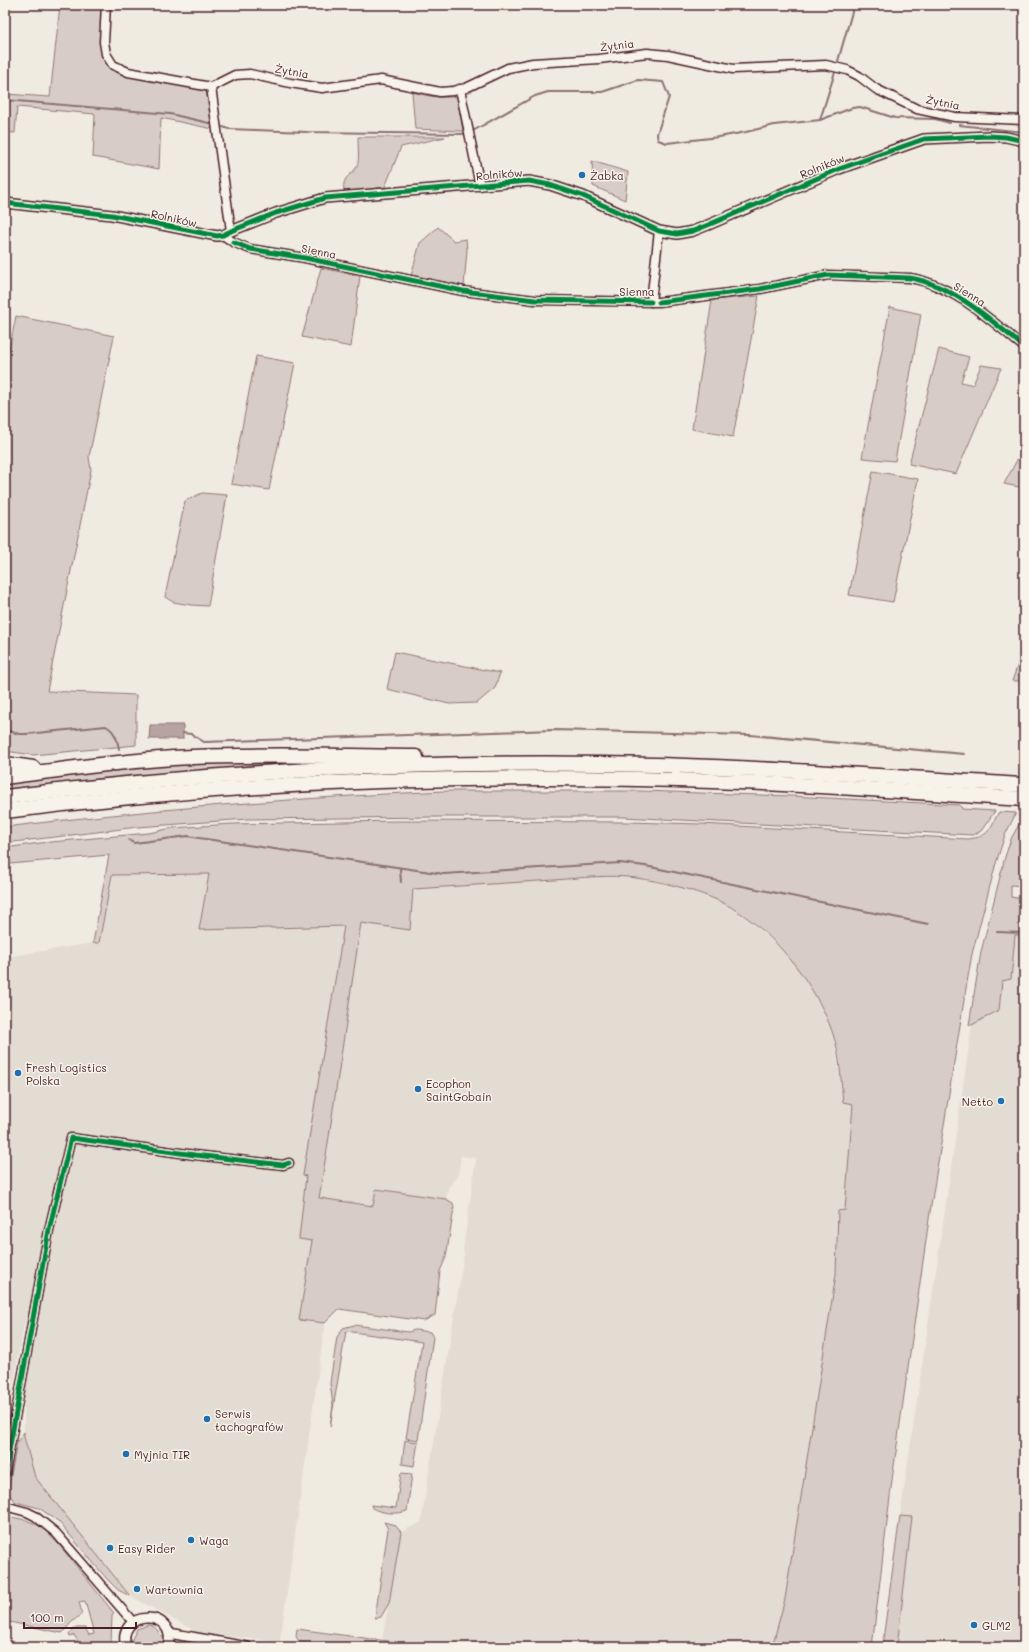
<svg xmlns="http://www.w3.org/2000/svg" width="1029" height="1652" viewBox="0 0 1029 1652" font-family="Mali,sans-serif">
<rect width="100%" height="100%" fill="#f0ebe0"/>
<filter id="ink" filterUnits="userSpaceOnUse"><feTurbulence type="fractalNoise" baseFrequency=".025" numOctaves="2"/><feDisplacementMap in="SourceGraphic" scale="8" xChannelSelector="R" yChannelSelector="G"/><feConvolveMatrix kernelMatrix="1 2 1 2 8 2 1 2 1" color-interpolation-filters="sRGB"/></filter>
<g filter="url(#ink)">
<g fill="#e3dcd2">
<path d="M 209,874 L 199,930 L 344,926 L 303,1175 L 306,1176 L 299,1239 L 313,1240 L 299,1320 L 325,1323 L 280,1642 L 199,1633 L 130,1596 L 35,1477 L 24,1437 L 25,1321 L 5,1427 L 5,957 L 93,943 L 99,943 L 111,875 Z"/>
<path d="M 597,877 L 635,877 L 680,887 L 717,900 L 747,919 L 774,941 L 800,970 L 819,1003 L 833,1035 L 839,1069 L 843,1102 L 853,1103 L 845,1210 L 838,1211 L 836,1274 L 785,1599 L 772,1647 L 432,1647 L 382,1640 L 401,1532 L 421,1522 L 464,1254 L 463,1250 L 476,1158 L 461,1156 L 458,1177 L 449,1186 L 446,1199 L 376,1189 L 373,1206 L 319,1198 L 328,1143 L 361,922 L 413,898 L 412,889 Z"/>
<path d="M 1015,934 L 1024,935 L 1024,1647 L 897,1647 L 911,1517 L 900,1516 L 972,1025 L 999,1009 L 1002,981 L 1011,979 Z"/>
</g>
<g fill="#d8cdc6" stroke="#917678">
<path d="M 60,5 L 104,5 L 103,54 L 127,75 L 206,91 L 213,129 L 161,118 L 159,169 L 93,157 L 95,114 L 17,107 L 15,133 L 5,132 L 5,94 L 50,97 Z"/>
<path d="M 412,92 C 427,96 441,99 457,96 L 463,131 L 415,129 Z"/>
<path d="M 358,137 L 445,137 L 401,147 L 385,187 L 350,192 L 344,191 C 341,174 355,176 358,163 C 359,160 358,143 358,137 Z"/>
<path d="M 592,161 L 628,172 L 625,200 L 593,186 Z"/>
<path d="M 438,227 L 454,241 L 466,239 L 467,250 L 464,286 L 411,276 L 420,243 Z"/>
<path d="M 321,268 L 360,276 L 351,347 L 302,337 Z"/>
<path d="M 759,296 L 733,437 L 692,429 L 712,300 Z"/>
<path d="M 890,307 L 921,314 L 895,461 L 862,458 Z"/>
<path d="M 16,316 L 114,336 L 89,457 L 91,470 L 47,691 L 136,695 L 136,745 L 33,755 L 5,751 L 5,371 Z"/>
<path d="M 939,349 L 969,357 L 961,382 L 973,385 L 981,365 L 1001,368 L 956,474 L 909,464 Z"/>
<path d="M 256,356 L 295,363 L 269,490 L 231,484 Z"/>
<path d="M 1024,447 L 1024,488 L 1004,484 Z"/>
<path d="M 873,471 L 918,479 L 893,602 L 849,595 Z"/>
<path d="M 202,493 L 227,495 L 208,606 L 191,605 L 173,602 L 165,597 L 185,501 Z"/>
<path d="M 1024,648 L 1024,681 L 1012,681 Z"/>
<path d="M 395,652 L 500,673 L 495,688 L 477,703 L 449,704 L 387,689 Z"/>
<path d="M 264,760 L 313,762 L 132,776 L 5,790 L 5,781 L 178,764 Z"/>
<path d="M 444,791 L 641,791 L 790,796 L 960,805 L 962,809 L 995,811 L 981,831 L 973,835 L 623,817 L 439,817 L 247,819 L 138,827 L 5,843 L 5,827 C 150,809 297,798 444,791 Z"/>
<path d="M 999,812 L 1016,813 L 1005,835 L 996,863 L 972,954 L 965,994 L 930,1212 L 892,1480 L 872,1647 L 772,1647 L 785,1599 L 836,1274 L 838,1211 L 845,1210 L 853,1104 L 843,1102 C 841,1081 840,1054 833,1034 C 815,981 768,923 717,900 C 694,890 661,881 636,878 C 609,874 581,878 554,880 C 507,883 460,886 413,889 L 410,930 L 361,923 L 328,1143 L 319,1198 L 373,1206 L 376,1189 L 446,1199 L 453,1203 L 454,1208 L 446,1257 L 440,1271 L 435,1315 L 424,1321 L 339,1309 L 325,1323 L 299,1320 L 312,1241 L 299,1239 L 306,1176 L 303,1175 L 344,926 L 199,930 L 209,874 L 112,875 L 99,943 L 93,943 L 109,855 L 10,864 L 5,870 L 5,848 L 40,843 L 149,833 L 172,828 L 232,824 L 397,821 L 627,822 L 701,824 L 968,839 C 990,837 989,829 999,812 Z"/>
<path d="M 1024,815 L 1024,886 L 1011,885 L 1011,897 L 1024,899 L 1024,935 L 1015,935 L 1011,979 L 1002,981 L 999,1010 L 972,1025 L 969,1025 L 981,952 L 1005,857 L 1011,839 Z"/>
<path d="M 354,1325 L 408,1332 L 415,1330 L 430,1332 L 433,1337 L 418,1440 L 406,1438 L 422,1342 L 346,1331 L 330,1427 L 333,1405 L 330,1383 L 337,1337 L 343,1328 Z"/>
<path d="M 24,1432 L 24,1437 L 35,1477 L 130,1596 L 118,1590 L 107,1579 L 58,1521 L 39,1508 L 16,1502 L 11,1497 L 8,1492 L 17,1442 Z"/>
<path d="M 405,1440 L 418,1442 L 414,1466 L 402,1464 Z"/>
<path d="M 401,1473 L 412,1474 L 407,1511 C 396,1515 381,1513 372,1508 L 371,1505 L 396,1508 Z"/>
<path d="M 900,1516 L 912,1517 L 897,1647 L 882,1647 Z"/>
<path d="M 11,1517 L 26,1520 L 42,1527 L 61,1547 L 114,1613 L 112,1616 L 111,1644 L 109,1647 L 74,1647 L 73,1645 L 78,1641 L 74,1635 L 70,1637 L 69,1635 L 74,1628 L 85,1628 L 89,1635 L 94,1634 L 85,1601 L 79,1602 C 83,1618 83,1612 73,1621 C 69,1624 67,1629 62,1633 L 5,1621 L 5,1520 Z"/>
<path d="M 384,1522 L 395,1525 L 401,1532 L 389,1603 L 381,1617 L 375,1618 L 388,1529 Z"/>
<path d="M 148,1625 C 160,1627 157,1635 166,1639 L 164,1647 L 131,1647 L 132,1639 L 137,1629 Z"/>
<path d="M 297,1629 L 402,1643 L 401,1647 L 342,1647 L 299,1642 L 296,1636 Z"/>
</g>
<path fill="#b7a4a2" stroke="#8b6f72" d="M 150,725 L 183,725 L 183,739 L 149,739 Z"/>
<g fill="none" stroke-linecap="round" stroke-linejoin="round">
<g stroke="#8b6f72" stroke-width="2">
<path d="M 838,61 L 854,5"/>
<path d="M 5,100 L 170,114 L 213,124"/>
<path d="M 820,120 L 835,72"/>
<path d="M 959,125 L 1024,132"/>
<path d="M 223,127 L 229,129 L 307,132 L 467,134"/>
<path d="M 471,132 L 535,96 L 548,92 L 602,92 L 638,80 L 663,82 L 669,97 L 657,134 L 658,140 L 667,143 L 719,137 L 746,132 L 774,125 L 820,120 L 852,108 L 860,107 L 895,118 L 935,119 L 950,123"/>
<path d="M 5,730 L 19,734 L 27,734 L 106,726 C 115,731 117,739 119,749"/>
<path d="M 183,733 L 191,734 L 204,742 L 554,730 L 750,735 L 964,754"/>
<path d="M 129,840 L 134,843 L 188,836 L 199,838 L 444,874 L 620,863 L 645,866 L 928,924"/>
<path d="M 400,868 L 401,882"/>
<path d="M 997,932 L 1024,933"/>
</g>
<defs>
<g id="minor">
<path d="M 106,5 L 104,42 L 106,54 L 113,65 L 128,72 L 211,87"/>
<path d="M 460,89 L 480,186"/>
<path d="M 231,231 L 211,87 L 235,75 L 250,74 L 290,83 L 322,88 L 381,80 L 440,92 L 453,91 L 466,88 L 508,68 L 533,63 L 599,59 L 647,53 L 668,55 L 733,69 L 826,65 L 847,70 L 859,76 L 876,89 L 917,109 L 955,117 L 1024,120"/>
<path d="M 223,235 L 233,242 L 250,249 L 305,258 L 463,291 L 535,300 L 659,302 L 760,289 L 828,275 L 910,278 C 953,285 992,321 1024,347"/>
<path d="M 651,302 L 659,231"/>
<path d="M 5,1473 L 49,1230 L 71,1138 L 195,1155 L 283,1165 L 289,1163"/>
<path d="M 5,1506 L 27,1512 L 35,1516 L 56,1533 L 133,1622"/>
</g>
<g id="tertiary">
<path d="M 5,203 L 112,215 L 217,236 L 223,235 L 231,231 L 276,213 L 325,198 L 529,181 L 550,185 L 583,196 L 659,231 L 677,234 L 693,231 L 708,225 L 839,169 L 924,139 L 989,136 L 1006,137 L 1024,141"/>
<path d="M 169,1633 L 247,1647"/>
<path d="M 126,1647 C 115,1609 179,1608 168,1647"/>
</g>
<g id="motorway">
<path d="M 5,764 L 33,768"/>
<path d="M 5,777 C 67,769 129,760 192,757 C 266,754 341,756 416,757"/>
<path d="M 5,797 C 220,771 438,759 655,765 C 778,768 901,778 1024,785"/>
<path d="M 5,811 C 239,781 476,773 712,781 C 816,784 920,793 1024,799"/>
</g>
</defs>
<use href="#minor" stroke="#4a1f2b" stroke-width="11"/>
<use href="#tertiary" stroke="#4a1f2b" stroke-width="12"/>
<use href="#motorway" stroke="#4a1f2b" stroke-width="17"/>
<use href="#minor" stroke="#f7f3e8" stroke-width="8"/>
<use href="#tertiary" stroke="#f7f3e8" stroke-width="9"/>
<use href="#motorway" stroke="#f7f3e8" stroke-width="14"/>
<defs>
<g id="cycleway">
<path d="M 5,203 L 112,215 L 217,236 L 223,235 L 231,231 L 276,213 L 325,198 L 529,181 L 550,185 L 583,196 L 659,231 L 677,234 L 693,231 L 708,225 L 839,169 L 924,139 L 989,136 L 1006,137 L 1024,141"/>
<path d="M 233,242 L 250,249 L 305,258 L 463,291 L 535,300 L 651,302"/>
<path d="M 659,302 L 760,289 L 828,275 L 910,278 C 953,285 992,321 1024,347"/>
<path d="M 5,1473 L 49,1230 L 71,1138 L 195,1155 L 283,1165 L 289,1163"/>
</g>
</defs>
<use href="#cycleway" stroke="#f7f3e8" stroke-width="8"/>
<use href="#cycleway" stroke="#00873e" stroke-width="5"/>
</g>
</g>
<g fill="#1f6fb2" stroke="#f7f3e8" stroke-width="1.5">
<circle cx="582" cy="175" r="4"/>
<circle cx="18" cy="1073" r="4"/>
<circle cx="418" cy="1089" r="4"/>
<circle cx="1001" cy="1101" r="4"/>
<circle cx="207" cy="1419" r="4"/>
<circle cx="126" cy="1454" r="4"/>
<circle cx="191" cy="1540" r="4"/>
<circle cx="110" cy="1548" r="4"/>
<circle cx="137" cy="1589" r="4"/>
<circle cx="974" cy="1625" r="4"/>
</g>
<g text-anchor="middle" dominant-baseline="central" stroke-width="3" stroke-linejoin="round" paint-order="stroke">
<g font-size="11" fill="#4a1f2b" stroke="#f7f3e8">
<text transform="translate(617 45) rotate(-7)">Żytnia</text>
<text transform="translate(292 71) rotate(10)">Żytnia</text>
<text transform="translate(943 102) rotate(11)">Żytnia</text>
<text transform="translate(822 166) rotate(-22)">Rolników</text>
<text transform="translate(499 174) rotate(-5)">Rolników</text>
<text transform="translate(174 218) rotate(12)">Rolników</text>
<text transform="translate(319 251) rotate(11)">Sienna</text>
<text x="637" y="291">Sienna</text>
<text transform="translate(970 294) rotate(32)">Sienna</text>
</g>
<g font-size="11" fill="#4a1f2b" stroke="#f7f3e8" text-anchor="start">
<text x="590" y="175">Żabka</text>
<text x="26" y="1067">Fresh Logistics<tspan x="26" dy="13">Polska</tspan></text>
<text x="426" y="1083">Ecophon<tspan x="426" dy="13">SaintGobain</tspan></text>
<text x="993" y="1101" text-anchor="end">Netto</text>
<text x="215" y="1413">Serwis<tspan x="215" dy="13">tachografów</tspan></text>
<text x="134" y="1454">Myjnia TIR</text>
<text x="199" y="1540">Waga</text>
<text x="118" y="1548">Easy Rider</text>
<text x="145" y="1589">Wartownia</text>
<text x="982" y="1625">GLM2</text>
</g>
</g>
<rect width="1029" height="1652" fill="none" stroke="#f7f3e8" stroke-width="20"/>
<rect x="10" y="10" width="1009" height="1632" fill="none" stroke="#4a1f2b" stroke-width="1.5" filter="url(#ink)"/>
<path d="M24 1622v6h112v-6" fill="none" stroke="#4a1f2b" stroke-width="2"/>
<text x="30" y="1622" font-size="12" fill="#4a1f2b" stroke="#f7f3e8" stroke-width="3" paint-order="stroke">100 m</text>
</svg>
